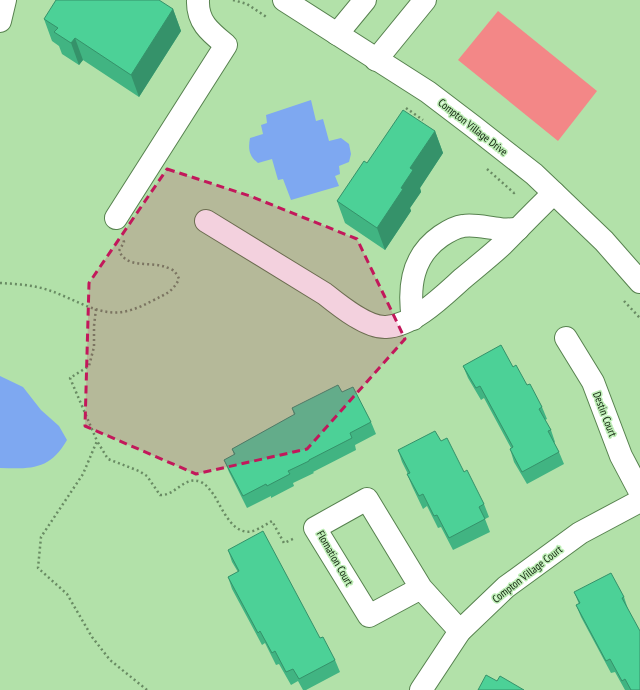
<svg xmlns="http://www.w3.org/2000/svg" width="640" height="690" viewBox="0 0 640 690" font-family="'PT Sans Narrow',sans-serif">
<rect width="100%" height="100%" fill="#b2e1a9"/>
<path fill="#f38787" d="M 498,11 L 597,91 L 558,141 L 458,60 Z"/>
<g fill="#7ea8f1">
<path d="M 311,100 L 316,121 L 323,119 L 329,141 L 341,138 L 349,144 L 351,154 L 349,162 L 339,166 L 340,174 L 335,176 L 339,186 L 291,200 L 283,179 L 278,180 L 272,159 L 258,163 C 249,156 248,149 250,138 L 263,134 L 261,125 L 267,123 L 266,115 Z"/>
<path d="M 0,376 L 23,387 L 41,410 L 59,426 L 67,440 C 50,470 31,469 0,468 Z"/>
</g>
<g fill="none" stroke-linecap="round" stroke-linejoin="round">
<defs>
<g id="minor">
<path d="M 284,0 L 428,92 L 474,127 L 534,174 L 554,193 L 604,241 L 640,282"/>
<path d="M 0,21 L 5,0"/>
<path d="M 337,34 L 365,0"/>
<path d="M 376,60 L 425,0"/>
<path d="M 116,218 L 226,45 C 210,32 197,22 198,0"/>
<path d="M 206,221 L 325,294 C 340,306 367,328 386,327 C 413,326 443,296 462,279 C 475,268 489,257 502,245 C 519,228 536,210 554,193"/>
<path d="M 413,319 C 408,287 412,256 441,236 C 447,232 455,227 463,226 C 475,224 488,228 500,229 C 506,230 512,229 518,229"/>
<path d="M 566,338 L 593,382 L 621,456 L 640,492"/>
<path d="M 421,588 L 367,499 L 315,528 L 369,616 L 421,588 L 460,631"/>
<path d="M 421,690 L 460,631 L 506,587 L 580,533 L 640,501"/>
</g>
</defs>
<use href="#minor" stroke="#57824f" stroke-width="24"/>
<g stroke="#698b63" stroke-width="2.5" stroke-dasharray="2 3" stroke-linecap="butt">
<path d="M 233,0 L 247,4 L 268,18"/>
<path d="M 406,108 L 423,120"/>
<path d="M 487,169 L 514,193 L 517,191"/>
<path d="M 0,283 C 17,284 35,285 51,291 C 75,299 101,318 127,311 C 136,309 144,305 152,301 C 165,294 172,293 179,279 C 178,276 176,273 174,271 C 172,269 168,268 166,267 C 148,261 128,269 119,251 L 124,242 L 123,239"/>
<path d="M 624,301 L 640,318"/>
<path d="M 96,309 L 94,326 L 94,347 L 89,366 L 70,378 L 97,441"/>
<path d="M 147,690 L 110,660 L 92,637 L 67,594 L 38,568 L 41,537 L 83,474 L 97,441 L 108,459 L 139,471 L 147,476 L 160,495 C 176,496 184,475 201,482 C 207,485 210,490 214,495 C 223,510 234,539 256,530 C 262,527 267,524 272,521 L 284,543 L 295,538"/>
</g>
<use href="#minor" stroke="#fff" stroke-width="22"/>
</g>
<g fill="#41b482">
<path d="M 173,9 L 181,31 L 139,97 L 83,60 L 79,65 L 62,54 L 59,46 L 52,41 L 44,19 Z"/>
<path d="M 435,131 L 443,153 L 420,188 L 421,192 L 410,208 L 411,211 L 385,250 L 345,223 L 337,201 L 367,163 Z"/>
<path d="M 463,366 L 513,367 L 527,385 L 542,407 L 547,419 L 545,420 L 551,430 L 555,442 L 554,443 L 559,452 L 564,464 L 527,484 L 514,462 L 510,449 L 511,448 L 484,398 L 481,400 L 468,378 Z"/>
<path d="M 342,392 L 371,422 L 376,434 L 355,445 L 356,450 L 313,472 L 314,473 L 293,483 L 294,486 L 271,498 L 271,496 L 247,508 L 229,472 L 224,460 L 234,455 L 232,449 L 294,415 L 292,408 Z"/>
<path d="M 441,441 L 464,472 L 484,504 L 489,517 L 485,519 L 490,532 L 453,550 L 441,527 L 438,528 L 427,506 L 423,509 L 412,486 L 407,474 L 408,474 L 402,462 L 398,450 Z"/>
<path d="M 228,550 L 320,638 L 335,660 L 340,672 L 306,690 L 303,690 L 298,681 L 291,685 L 279,664 L 276,665 L 265,643 L 262,645 L 232,589 L 228,577 L 238,572 L 232,562 Z"/>
<path d="M 574,592 L 624,597 L 628,609 L 640,690 L 625,690 L 615,672 L 611,673 L 581,617 L 576,605 L 579,604 Z"/>
</g>
<g fill="#35926a">
<path d="M 173,9 L 181,31 L 139,97 L 131,75 Z"/>
<path d="M 75,38 L 83,60 L 79,65 L 71,43 Z"/>
<path d="M 435,131 L 443,153 L 420,188 L 421,192 L 410,208 L 411,211 L 385,250 L 377,228 L 401,188 L 410,168 Z"/>
</g>
<g fill="#4cd197" stroke="#35926a">
<path d="M 56,0 L 159,0 L 173,9 L 131,75 L 75,38 L 71,43 L 54,32 L 58,28 L 44,19 Z"/>
<path d="M 403,110 L 435,131 L 410,168 L 413,170 L 401,188 L 403,189 L 377,228 L 337,201 L 364,161 L 367,163 Z"/>
<path d="M 501,345 L 513,367 L 516,365 L 527,385 L 530,384 L 542,407 L 539,409 L 551,430 L 548,431 L 559,452 L 522,472 L 510,449 L 513,447 L 480,386 L 476,388 L 463,366 Z"/>
<path d="M 338,385 L 342,392 L 353,387 L 371,422 L 350,433 L 352,438 L 309,460 L 309,461 L 288,471 L 290,474 L 267,486 L 266,484 L 243,496 L 224,460 L 235,454 L 232,449 L 295,414 L 292,408 Z"/>
<path d="M 435,431 L 441,441 L 447,438 L 464,472 L 467,470 L 484,504 L 479,507 L 485,519 L 449,538 L 437,515 L 434,516 L 423,494 L 419,496 L 407,474 L 410,473 L 398,450 Z"/>
<path d="M 263,531 L 320,638 L 323,637 L 335,660 L 299,679 L 293,669 L 286,672 L 275,651 L 272,653 L 260,631 L 258,633 L 228,577 L 239,571 L 228,550 Z"/>
<path d="M 611,573 L 624,597 L 622,598 L 640,631 L 640,690 L 631,690 L 625,679 L 622,681 L 610,659 L 606,661 L 576,605 L 580,603 L 574,592 Z"/>
<path d="M 486,675 L 497,681 L 500,676 L 524,690 L 478,690 Z"/>
</g>
<path fill="#c2185b" fill-opacity="0.2" stroke="#c2185b" stroke-width="3" stroke-dasharray="8 5" stroke-linejoin="round" d="M 167,169 L 250,196 L 357,239 L 405,339 L 307,449 L 196,474 L 85,426 L 89,283 Z"/>
<g text-anchor="middle" dominant-baseline="central" stroke-width="3" stroke-linejoin="round" paint-order="stroke">
<g font-size="11" fill="#12240f" stroke="#beeeb6">
<text transform="translate(473 127) rotate(38)">Compton Village Drive</text>
<text transform="translate(605 414) rotate(69)">Destin Court</text>
<text transform="translate(335 558) rotate(60)">Flomation Court</text>
<text transform="translate(527 574) rotate(-38)">Compton Village Court</text>
</g>
</g>
</svg>
